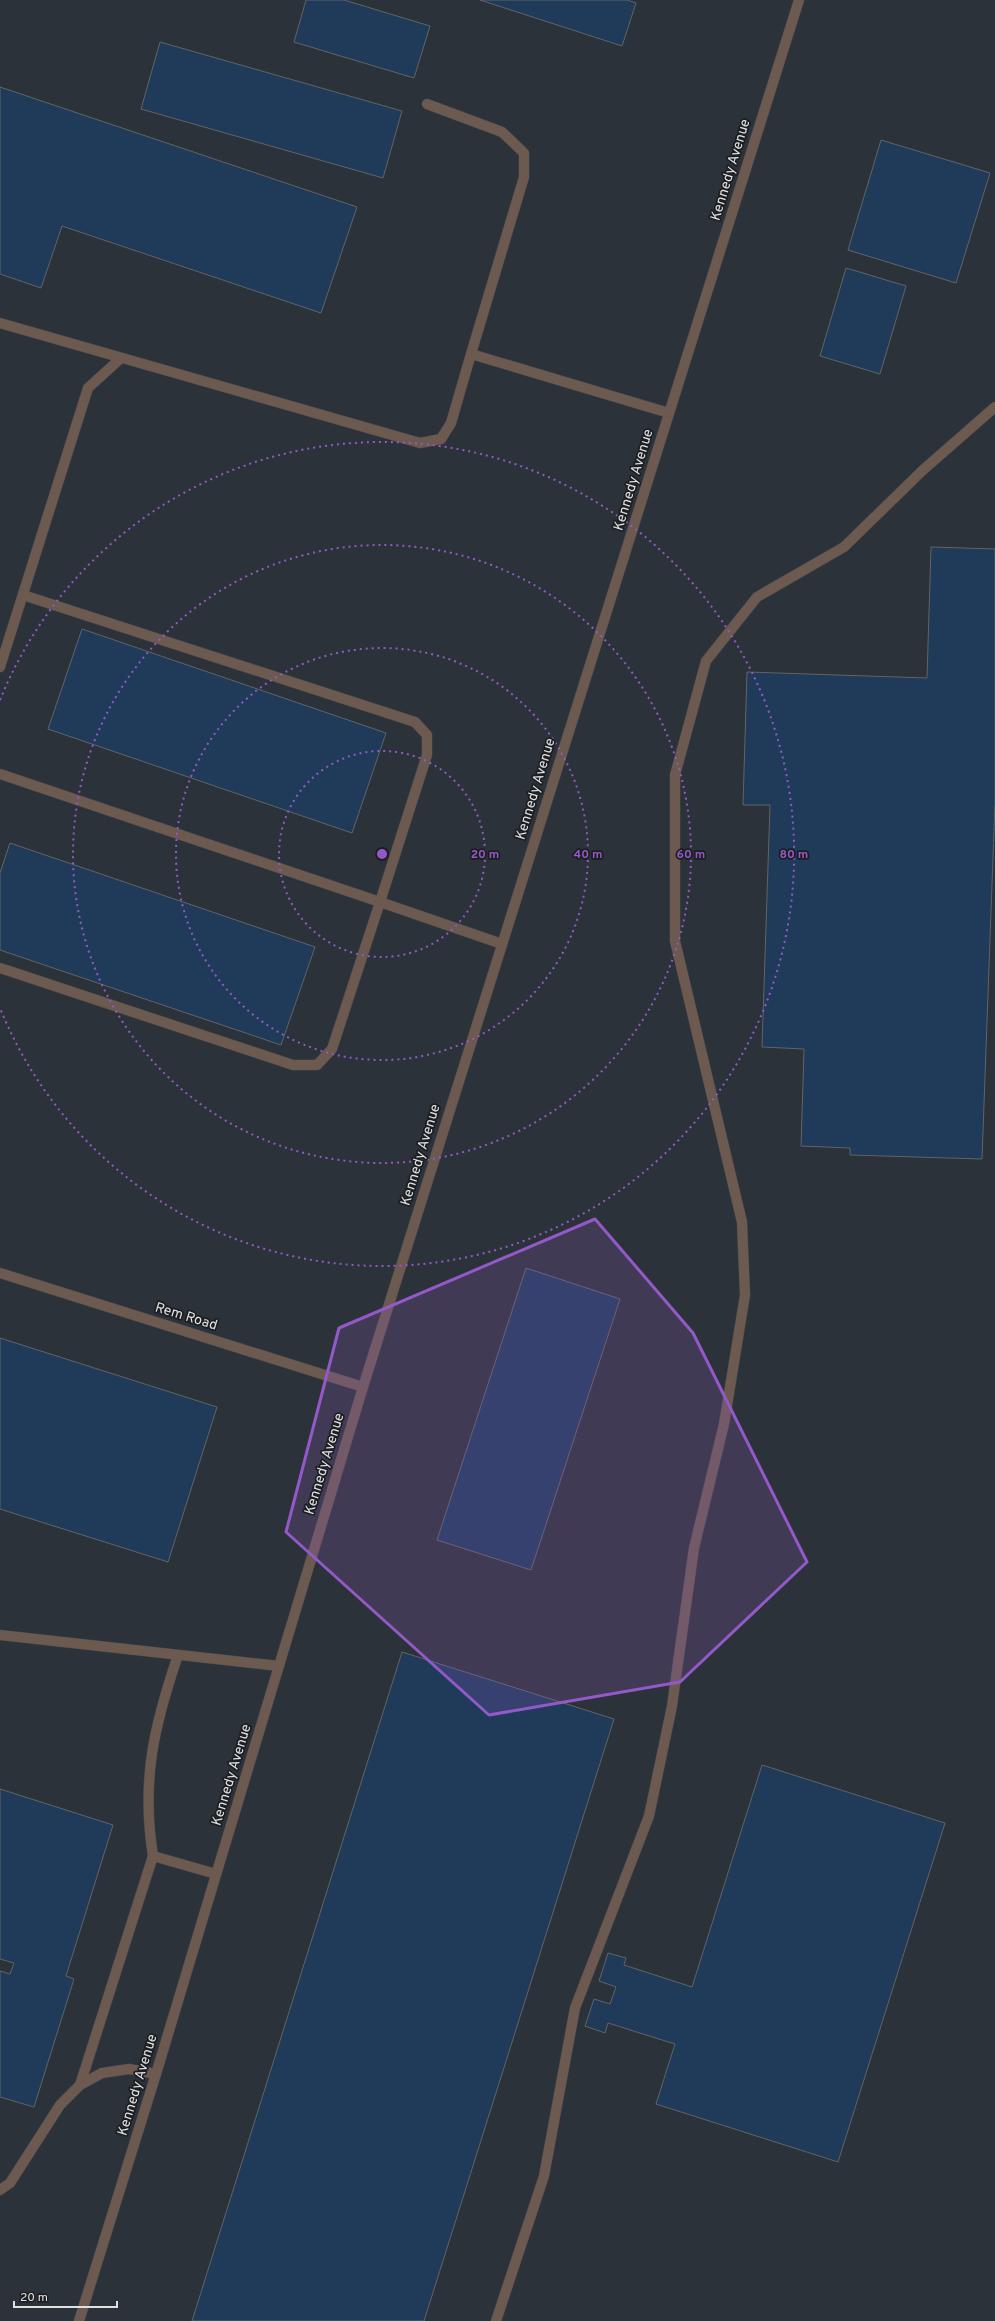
<svg xmlns="http://www.w3.org/2000/svg" width="995" height="2321" viewBox="0 0 995 2321" font-family="Overpass,sans-serif">
<rect width="100%" height="100%" fill="#25282b"/>
<rect fill="#2c3239" x="0" y="0" width="995" height="2321"/>
<g fill="#1f3b59" stroke="#616467">
<path d="M 306,0 L 344,0 L 430,26 L 414,78 L 294,42 Z"/>
<path d="M 480,0 L 627,0 L 636,3 L 622,46 Z"/>
<path d="M 160,42 L 402,111 L 383,178 L 141,109 Z"/>
<path d="M 0,87 L 357,207 L 321,313 L 62,226 L 41,288 L 0,274 Z"/>
<path d="M 881,140 L 990,173 L 956,283 L 848,250 Z"/>
<path d="M 846,268 L 906,286 L 880,374 L 820,356 Z"/>
<path d="M 931,547 L 995,549 L 995,802 L 982,1159 L 850,1155 L 850,1148 L 801,1146 L 804,1049 L 762,1047 L 770,805 L 743,805 L 747,672 L 927,678 Z"/>
<path d="M 82,629 L 386,733 L 352,833 L 48,729 Z"/>
<path d="M 10,843 L 315,947 L 281,1045 L 0,950 L 0,873 Z"/>
<path d="M 526,1268 L 620,1299 L 531,1570 L 437,1540 Z"/>
<path d="M 0,1338 L 217,1407 L 168,1562 L 0,1509 Z"/>
<path d="M 402,1652 L 614,1719 L 424,2321 L 192,2321 Z"/>
<path d="M 762,1765 L 945,1823 L 838,2162 L 656,2104 L 675,2044 L 608,2023 L 605,2033 L 585,2026 L 594,1999 L 610,2004 L 616,1987 L 599,1981 L 608,1953 L 626,1958 L 624,1965 L 692,1987 Z"/>
<path d="M 0,1789 L 113,1825 L 66,1976 L 74,1979 L 34,2107 L 0,2097 L 0,1971 L 10,1974 L 14,1963 L 0,1959 Z"/>
</g>
<g fill="none" stroke-linecap="round" stroke-linejoin="round">
<defs>
<g id="minor">
<path d="M 427,104 L 502,132 L 524,153 L 524,177 L 471,354"/>
<path d="M 0,323 L 420,443 L 441,439 L 451,423 L 471,354 L 669,413"/>
<path d="M 0,667 L 88,388 L 121,358"/>
<path d="M 0,774 L 380,902 L 427,755 L 427,735 L 415,722 L 23,595"/>
<path d="M 0,968 L 293,1065 L 317,1065 L 332,1049 L 380,902 L 502,944"/>
<path d="M 0,1273 L 363,1387"/>
<path d="M 0,1635 L 279,1666"/>
<path d="M 153,1856 C 141,1780 154,1726 178,1655"/>
<path d="M 80,2085 L 153,1856 L 216,1874"/>
<path d="M 0,2190 L 10,2183 L 60,2105 L 80,2085 L 102,2073 L 129,2069 L 156,2074"/>
<path d="M 79,2321 L 156,2074 L 363,1387 L 799,0"/>
<path d="M 496,2321 L 544,2176 L 575,2008 L 649,1816 L 672,1706 L 694,1548 L 724,1424 L 745,1295 L 742,1222 L 675,941 L 675,775 L 706,661 L 757,597 L 844,547 L 923,470 L 995,407"/>
</g>
</defs>
<use href="#minor" stroke="#434648" stroke-width="11"/>
<use href="#minor" stroke="#6c5950" stroke-width="10"/>
</g>
<path fill="#9459c8" fill-opacity="0.2" stroke="#9459c8" stroke-width="3" stroke-linejoin="round" d="M 595,1219 L 693,1333 L 807,1562 L 680,1682 L 489,1715 L 286,1532 L 339,1328 Z"/>
<g fill="none" stroke="#9459c8" stroke-width="2" stroke-dasharray="2 4">
<circle cx="382" cy="854" r="103"/>
<circle cx="382" cy="854" r="206"/>
<circle cx="382" cy="854" r="309"/>
<path d="M0 700A412 412 0 1 1 0 1008"/>
</g>
<g text-anchor="middle" dominant-baseline="central" stroke-width="3.5" stroke-linejoin="round" paint-order="stroke">
<g font-size="14" fill="#dfe1e2" stroke="#1c1e21">
<text transform="translate(731 170) rotate(-73)">Kennedy Avenue</text>
<text transform="translate(634 480) rotate(-73)">Kennedy Avenue</text>
<text transform="translate(536 789) rotate(-73)">Kennedy Avenue</text>
<text transform="translate(421 1155) rotate(-73)">Kennedy Avenue</text>
<text transform="translate(186 1317) rotate(17)">Rem Road</text>
<text transform="translate(325 1464) rotate(-73)">Kennedy Avenue</text>
<text transform="translate(232 1775) rotate(-73)">Kennedy Avenue</text>
<text transform="translate(138 2085) rotate(-73)">Kennedy Avenue</text>
</g>
</g>
<circle cx="382" cy="854" r="6" fill="#9459c8" stroke="#1c1e21" stroke-width="2"/>
<g font-size="12" text-anchor="middle" font-weight="bold" fill="#9459c8" stroke="#1c1e21" stroke-width="3.5" stroke-linejoin="round" paint-order="stroke">
<text x="485" y="858">20 m</text>
<text x="588" y="858">40 m</text>
<text x="691" y="858">60 m</text>
<text x="794" y="858">80 m</text>
</g>
<path d="M14 2301v6h103v-6" fill="none" stroke="#dfe1e2" stroke-width="2"/>
<text x="20" y="2301" font-size="12" fill="#dfe1e2" stroke="#1c1e21" stroke-width="3" paint-order="stroke">20 m</text>
</svg>
